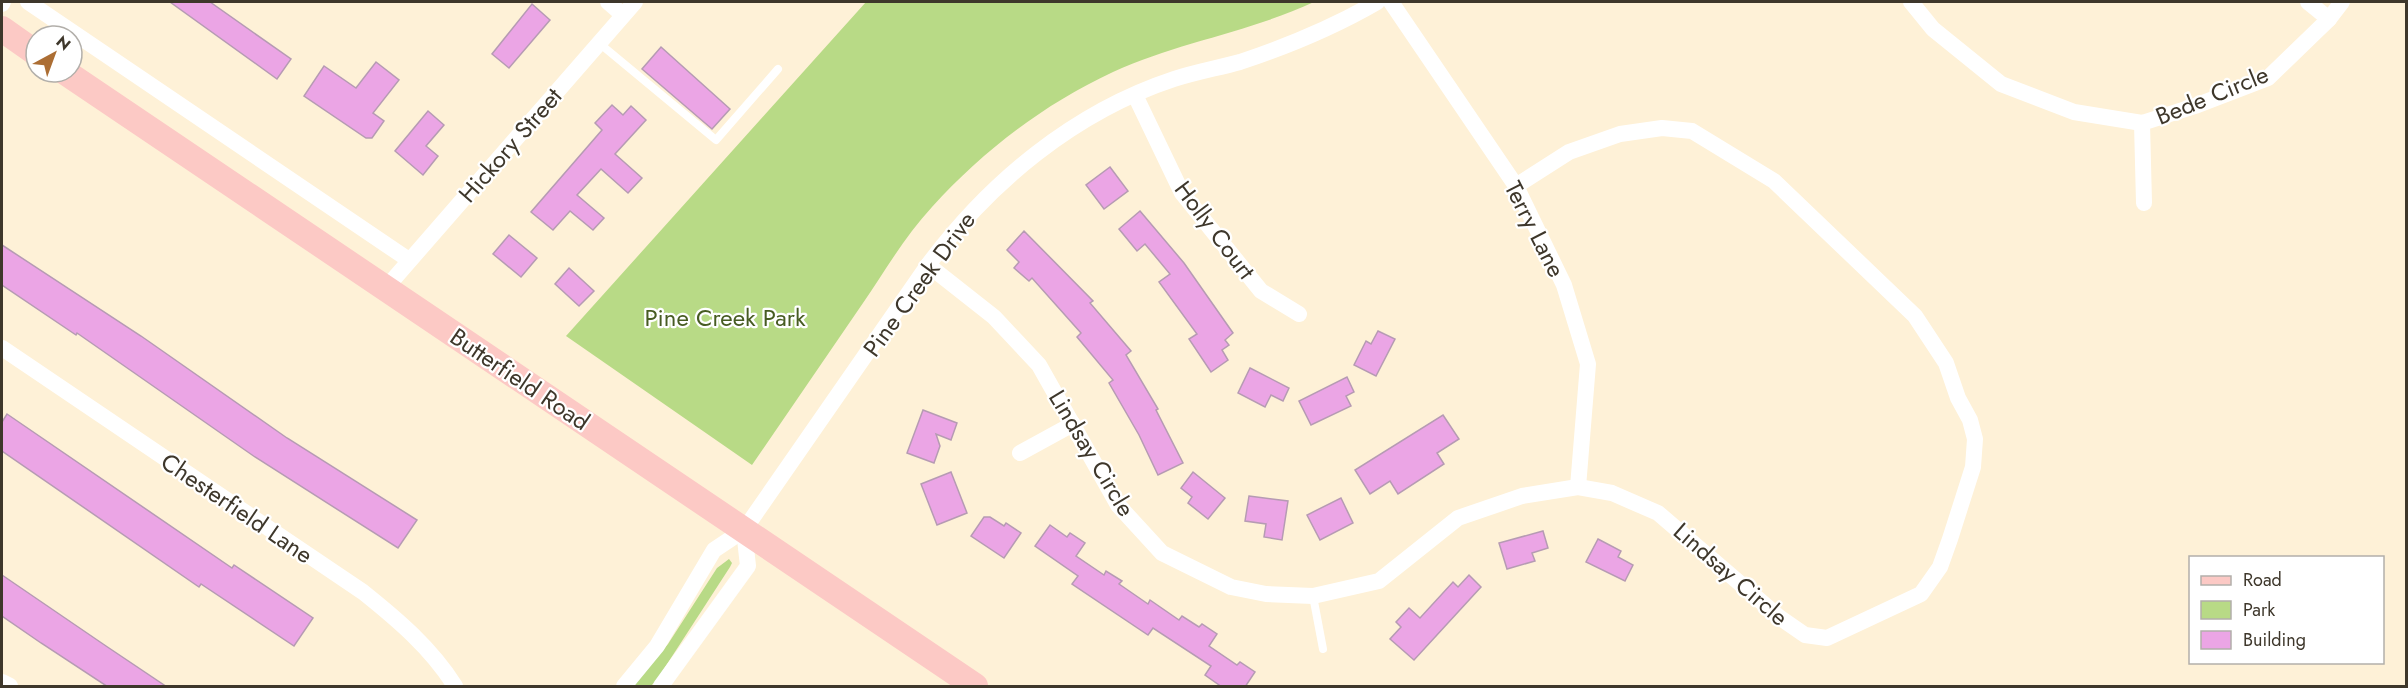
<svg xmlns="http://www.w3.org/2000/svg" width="2408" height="688" viewBox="0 0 2408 688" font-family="Jost,sans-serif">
<rect width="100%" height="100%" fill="#fef1d7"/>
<g fill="#b8da86">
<path d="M 866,2 L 1314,2 C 1250,32 1178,42 1113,72 C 1044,104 983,151 932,207 C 905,236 885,271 863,303 C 826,357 789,411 752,465 L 566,336 Z"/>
<path d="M 729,559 L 732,563 L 730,567 L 658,678 L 651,686 L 633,686 L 668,644 L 717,568 Z"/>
</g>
<g fill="#eba5e5" stroke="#b69bb3" stroke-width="1.5">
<path d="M 170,2 L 210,2 L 291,59 L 277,79 Z"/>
<path d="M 532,4 L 550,20 L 509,68 L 492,54 Z"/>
<path d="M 661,47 L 730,109 L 712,129 L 642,69 Z"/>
<path d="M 376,62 L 399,80 L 373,113 L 384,121 L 372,138 L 366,138 L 304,96 L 324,66 L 356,88 Z"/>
<path d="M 612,105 L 623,115 L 631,106 L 646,120 L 615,154 L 642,178 L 628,193 L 601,169 L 577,195 L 604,218 L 593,230 L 570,211 L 553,230 L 531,212 L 602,130 L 595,123 Z"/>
<path d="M 428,111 L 444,125 L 426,146 L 438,156 L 423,175 L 395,151 Z"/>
<path d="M 1110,167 L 1128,191 L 1104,209 L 1086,185 Z"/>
<path d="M 1140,211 L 1184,263 L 1233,333 L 1225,340 L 1229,345 L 1222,350 L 1228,360 L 1211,372 L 1189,339 L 1197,334 L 1159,282 L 1170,274 L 1145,244 L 1137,251 L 1119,229 Z"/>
<path d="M 1024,231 L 1093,301 L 1090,303 L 1131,351 L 1126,355 L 1158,409 L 1156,410 L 1183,463 L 1158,475 L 1139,435 L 1109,383 L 1113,380 L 1077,337 L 1081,333 L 1032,278 L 1029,281 L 1014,268 L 1019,262 L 1007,250 Z"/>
<path d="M 509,235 L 537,258 L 521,277 L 493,254 Z"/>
<path d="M 2,245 L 141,336 L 287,438 L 417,520 L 398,548 L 255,457 L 77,333 L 76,335 L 2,285 Z"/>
<path d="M 569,268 L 594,291 L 579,306 L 555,284 Z"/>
<path d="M 1378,331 L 1395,339 L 1376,376 L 1354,365 L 1366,341 L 1371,344 Z"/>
<path d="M 1250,368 L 1289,388 L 1283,401 L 1271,395 L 1265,407 L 1238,393 Z"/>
<path d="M 1347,377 L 1354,392 L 1346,396 L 1351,406 L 1311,425 L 1299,401 Z"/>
<path d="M 923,410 L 957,423 L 951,440 L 936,434 L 940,446 L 934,463 L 907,453 Z"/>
<path d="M 7,414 L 232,568 L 234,565 L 313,618 L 294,646 L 201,584 L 199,587 L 2,451 L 2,422 Z"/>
<path d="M 1443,415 L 1459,439 L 1437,453 L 1444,464 L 1398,494 L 1390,481 L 1370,494 L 1355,470 Z"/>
<path d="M 951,472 L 967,513 L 937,525 L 921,484 Z"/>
<path d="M 1193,472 L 1225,498 L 1208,519 L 1188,503 L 1192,497 L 1181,488 Z"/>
<path d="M 1249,496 L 1288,501 L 1282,540 L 1264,537 L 1266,524 L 1245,521 Z"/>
<path d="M 1341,498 L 1353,523 L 1320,540 L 1307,515 Z"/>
<path d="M 984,517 L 990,517 L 1004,526 L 1006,523 L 1021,533 L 1004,558 L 971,536 Z"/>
<path d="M 1050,525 L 1067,537 L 1070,533 L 1085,543 L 1076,556 L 1104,575 L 1106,571 L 1122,581 L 1119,584 L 1148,604 L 1150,600 L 1179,620 L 1182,616 L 1199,627 L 1202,624 L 1217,634 L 1209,646 L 1237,665 L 1240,662 L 1255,672 L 1245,687 L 1222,687 L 1205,675 L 1211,666 L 1153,628 L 1148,635 L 1072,584 L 1078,576 L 1035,546 Z"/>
<path d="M 1543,531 L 1548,548 L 1532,553 L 1535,561 L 1507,569 L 1499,543 Z"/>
<path d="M 1598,539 L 1621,551 L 1618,557 L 1633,565 L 1625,581 L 1586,562 Z"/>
<path d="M 2,575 L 106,646 L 167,687 L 108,687 L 41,643 L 2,616 Z"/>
<path d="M 1469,575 L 1481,587 L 1414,660 L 1390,639 L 1401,627 L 1396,622 L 1409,608 L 1420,618 L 1453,582 L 1458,587 Z"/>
</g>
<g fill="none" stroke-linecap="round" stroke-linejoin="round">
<g stroke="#fff" stroke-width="8">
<path d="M 599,43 L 716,140 L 778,69"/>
<path d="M 1313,596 L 1323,649"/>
</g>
<g stroke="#fff" stroke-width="16">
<path d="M 28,2 L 409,260"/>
<path d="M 608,2 L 623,15"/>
<path d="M 1391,2 L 1516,186 L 1564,285 L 1588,364 L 1578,487"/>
<path d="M 1911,2 L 1933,29 L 2001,84 L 2074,112 L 2142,123 L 2195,106 L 2268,78 L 2329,19 L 2342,2"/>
<path d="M 2308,2 L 2329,19"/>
<path d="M 2,4 L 3,2"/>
<path d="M 1135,95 L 1182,193 L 1261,291 L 1299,314"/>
<path d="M 2142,123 L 2144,203"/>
<path d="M 928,265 L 994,317 L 1039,365 L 1118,505 L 1162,553 L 1231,587 L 1266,594 L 1313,596 L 1379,581 L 1458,518 L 1522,496 L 1578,487 L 1612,493 L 1658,513 L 1779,617 L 1805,635 L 1827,638 L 1921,594 L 1940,567 L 1950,539 L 1973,467 L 1975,439 L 1970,420 L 1958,398 L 1946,363 L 1915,316 L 1774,181 L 1692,131 L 1662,128 L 1620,134 L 1569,152 L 1516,186"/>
<path d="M 385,289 L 635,2"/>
<path d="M 2,348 L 363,592 C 398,620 431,648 455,686"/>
<path d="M 1020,453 L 1073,424"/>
<path d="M 2,682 L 10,686"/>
<path d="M 624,686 L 657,646 L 714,550 L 744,530 L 928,265 C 990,182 1074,112 1174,79 C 1196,72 1218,68 1240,62 C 1288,46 1334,27 1377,2"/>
<path d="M 661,686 L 748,566 L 744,530"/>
</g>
<g stroke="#fcc9c5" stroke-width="26">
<path d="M 2,29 L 36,53"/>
<path d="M 65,72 L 975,686"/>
</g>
</g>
<g text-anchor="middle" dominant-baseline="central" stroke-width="4.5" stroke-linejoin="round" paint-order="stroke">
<g font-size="24" fill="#3e372b" stroke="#fff">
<text transform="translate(2212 95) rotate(-22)">Bede Circle</text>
<text transform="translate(510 145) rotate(-49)">Hickory Street</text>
<text transform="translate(1535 229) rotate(63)">Terry Lane</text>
<text transform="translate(1215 230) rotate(53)">Holly Court</text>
<text transform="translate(919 284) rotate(-54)">Pine Creek Drive</text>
<text transform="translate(520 379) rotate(34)">Butterfield Road</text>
<text transform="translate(1092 453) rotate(59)">Lindsay Circle</text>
<text transform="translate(237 508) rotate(34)">Chesterfield Lane</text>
<text transform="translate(1731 574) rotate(41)">Lindsay Circle</text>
</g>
<g font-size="24" fill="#475c22" stroke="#fff">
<text x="725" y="317">Pine Creek Park</text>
</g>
</g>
<rect width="2408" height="688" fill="none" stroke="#3e372b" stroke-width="6"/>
<rect x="2189" y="556" width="195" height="108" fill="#ffffff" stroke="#b2afaa" stroke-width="1.5"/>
<rect x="2201" y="576" width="30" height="9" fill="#fcc9c5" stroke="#b2afaa" stroke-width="1.5"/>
<text x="2243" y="586" font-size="18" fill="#3e372b">Road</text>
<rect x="2201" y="601" width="30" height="18" fill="#b8da86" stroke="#b2afaa" stroke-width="1.5"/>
<text x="2243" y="616" font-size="18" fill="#3e372b">Park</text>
<rect x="2201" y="631" width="30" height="18" fill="#eba5e5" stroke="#b2afaa" stroke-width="1.5"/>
<text x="2243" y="646" font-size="18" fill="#3e372b">Building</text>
<g transform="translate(54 54) rotate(41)"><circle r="28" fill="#ffffff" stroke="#b2afaa" stroke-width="1.5"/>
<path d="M0-4.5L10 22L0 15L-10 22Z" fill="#ac6e34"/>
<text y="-9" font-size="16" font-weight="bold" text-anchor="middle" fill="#3e372b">N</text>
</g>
</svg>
